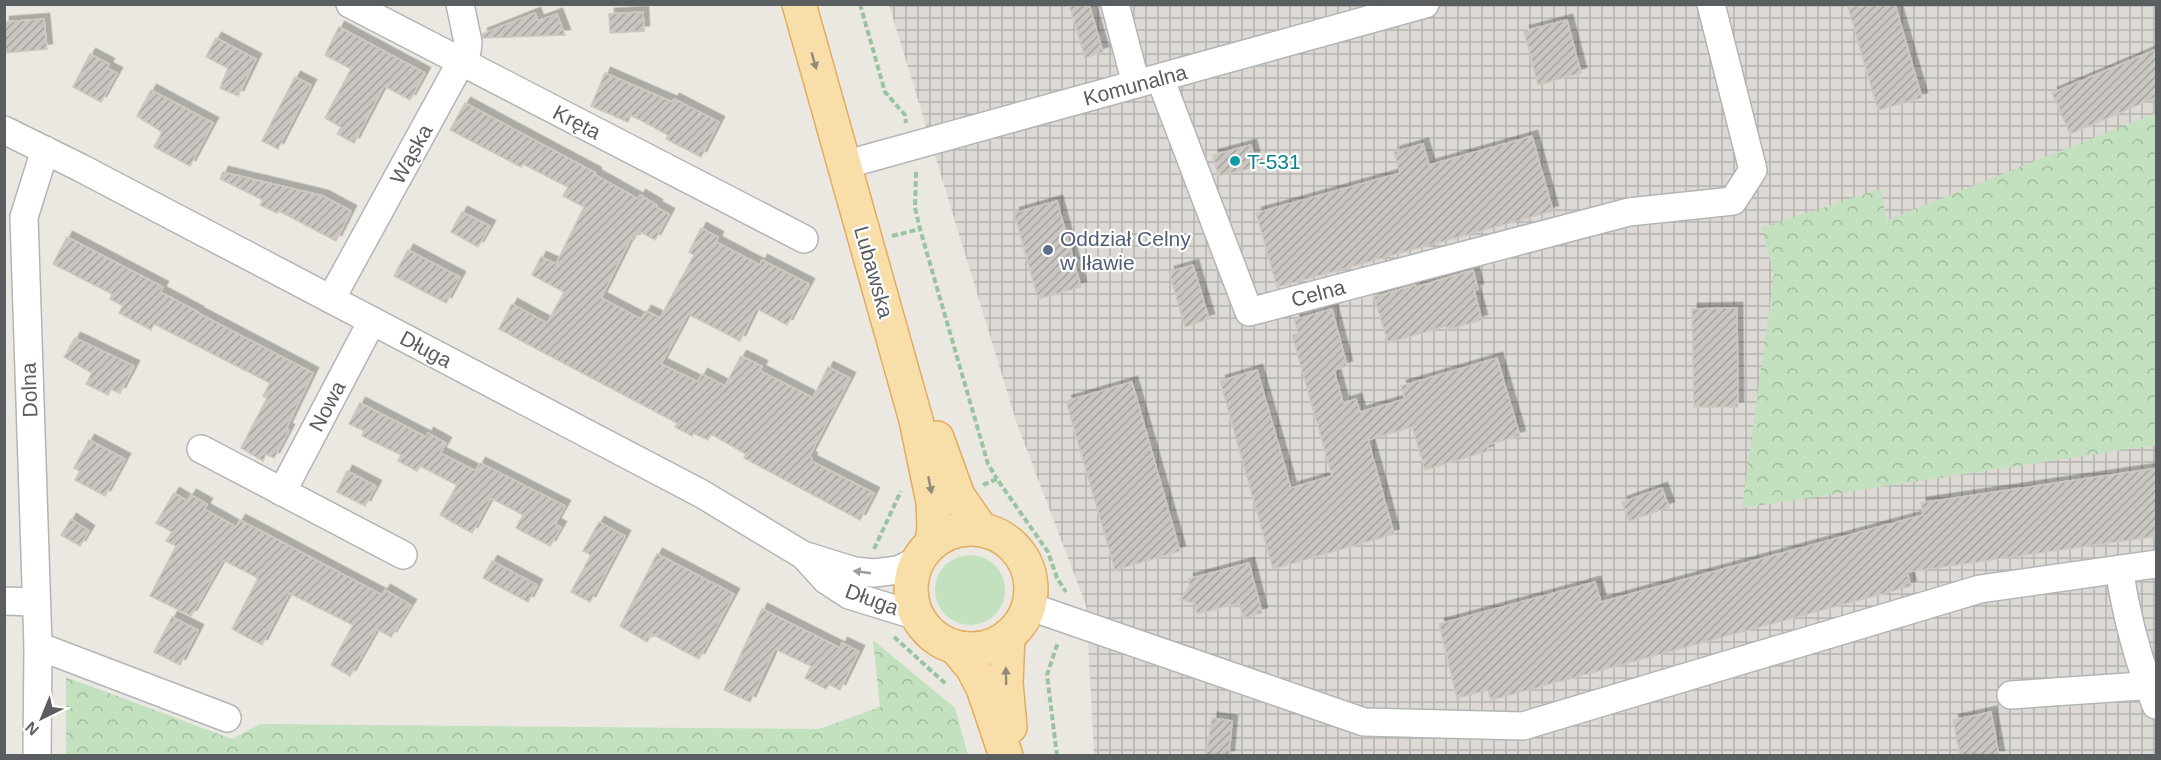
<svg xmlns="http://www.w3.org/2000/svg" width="2161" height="760" viewBox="0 0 2161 760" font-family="Arial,sans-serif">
<defs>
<pattern id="industrial-grid" width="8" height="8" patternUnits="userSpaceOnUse" patternTransform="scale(1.5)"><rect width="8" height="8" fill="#dddad6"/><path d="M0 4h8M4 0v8" fill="none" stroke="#b6b4b1"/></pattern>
<pattern id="forest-crowns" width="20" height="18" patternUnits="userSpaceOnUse" patternTransform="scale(1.5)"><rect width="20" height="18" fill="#c4e1bf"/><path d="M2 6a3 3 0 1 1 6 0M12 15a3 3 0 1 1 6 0" fill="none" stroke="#a2ba9f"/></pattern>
<pattern id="building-hatch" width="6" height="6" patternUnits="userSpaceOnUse" patternTransform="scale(1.5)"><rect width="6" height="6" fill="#c9c5c0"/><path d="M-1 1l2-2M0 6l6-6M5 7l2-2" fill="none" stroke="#a6a39f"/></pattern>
<filter id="shadow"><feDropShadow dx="5.5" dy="-5.5" stdDeviation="0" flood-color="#0004"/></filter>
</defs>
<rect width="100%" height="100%" fill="#ebe8e1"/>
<path fill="url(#industrial-grid)" d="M 889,5 L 2156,5 L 2156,755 L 1094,755 L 1086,605 L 1017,424 Z"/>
<circle fill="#c4e1bf" cx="970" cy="590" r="35"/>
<g fill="url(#forest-crowns)">
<path d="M 2156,113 L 2156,445 L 1742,508 L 1774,274 L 1761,228 L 1880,189 L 1887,220 Z"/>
<path d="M 873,640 L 955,708 L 968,755 L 66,755 L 66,677 L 232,739 L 260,724 L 819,729 L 880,707 Z"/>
</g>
<g fill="url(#building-hatch)" stroke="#cfc8c0" stroke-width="1.5" filter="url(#shadow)">
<path d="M 1069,4 L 1089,4 L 1103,52 L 1085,58 Z"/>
<path d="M 1847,4 L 1895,4 L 1922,98 L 1878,110 Z"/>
<path d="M 643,12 L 644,31 L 610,33 L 609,14 Z"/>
<path d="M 535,13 L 538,21 L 557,14 L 565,35 L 483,38 L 482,34 Z"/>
<path d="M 44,19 L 47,49 L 4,53 L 4,22 Z"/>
<path d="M 1567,20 L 1581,73 L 1538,85 L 1524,31 Z"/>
<path d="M 339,27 L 425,73 L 410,100 L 384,86 L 354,143 L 337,134 L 341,127 L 325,118 L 351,69 L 325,55 Z"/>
<path d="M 216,38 L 256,59 L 238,96 L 220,88 L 228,68 L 206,57 Z"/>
<path d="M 2157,49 L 2157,97 L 2070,134 L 2052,93 Z"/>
<path d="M 90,54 L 109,64 L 107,68 L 117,73 L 101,102 L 73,87 Z"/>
<path d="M 605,73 L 672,102 L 674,99 L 719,122 L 701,157 L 666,139 L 668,135 L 631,115 L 628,122 L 591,106 Z"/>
<path d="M 295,77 L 311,85 L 278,149 L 262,141 Z"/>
<path d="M 151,90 L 213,123 L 190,166 L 154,147 L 162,132 L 137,116 Z"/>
<path d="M 465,103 L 596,173 L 595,175 L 638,199 L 640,195 L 657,205 L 656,207 L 669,214 L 655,240 L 639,231 L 634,240 L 631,238 L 601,298 L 641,319 L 646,311 L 660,318 L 694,255 L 689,252 L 701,228 L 718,237 L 716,242 L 760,265 L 762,260 L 809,284 L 787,325 L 756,308 L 740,341 L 688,314 L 661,364 L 698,382 L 702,374 L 725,386 L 741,356 L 762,366 L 760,371 L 813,398 L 828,367 L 850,378 L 809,457 L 812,458 L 811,461 L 874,493 L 860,520 L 744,458 L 746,454 L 711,434 L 708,440 L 693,433 L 692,436 L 675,427 L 677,423 L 499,329 L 512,304 L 547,323 L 564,292 L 532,275 L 541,257 L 556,264 L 584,207 L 563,196 L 568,187 L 523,164 L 521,167 L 450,130 Z"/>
<path d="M 1532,136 L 1553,211 L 1277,287 L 1256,213 L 1400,173 L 1394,152 L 1423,144 L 1429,165 Z"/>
<path d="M 1251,145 L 1257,167 L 1218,176 L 1213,155 Z"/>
<path d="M 223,172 L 323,196 L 351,211 L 336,241 L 279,211 L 277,213 L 260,205 L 263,200 L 220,179 Z"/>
<path d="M 1057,201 L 1081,287 L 1038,299 L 1014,213 Z"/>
<path d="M 462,212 L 490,226 L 478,247 L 451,232 Z"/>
<path d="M 67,237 L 163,287 L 160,292 L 198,312 L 198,313 L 313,373 L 286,429 L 289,430 L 274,458 L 266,454 L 263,461 L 241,448 L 267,398 L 263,396 L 270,383 L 154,324 L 151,330 L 119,313 L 123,306 L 110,299 L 112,294 L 53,264 Z"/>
<path d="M 408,250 L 460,277 L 446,303 L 394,276 Z"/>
<path d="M 1193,265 L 1209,319 L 1185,327 L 1169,272 Z"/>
<path d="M 1473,270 L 1478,289 L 1474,290 L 1482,320 L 1447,330 L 1446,326 L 1388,343 L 1374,297 L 1415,285 L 1416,287 Z"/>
<path d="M 1737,308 L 1738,407 L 1694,407 L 1692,309 Z"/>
<path d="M 1332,309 L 1347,366 L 1334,370 L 1343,403 L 1356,399 L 1360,412 L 1405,399 L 1401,386 L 1497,358 L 1520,436 L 1487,445 L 1488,451 L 1425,470 L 1412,427 L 1368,440 L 1394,534 L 1273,569 L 1220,381 L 1257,370 L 1291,488 L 1332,476 L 1292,335 L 1298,333 L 1294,320 Z"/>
<path d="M 75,338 L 134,366 L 120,393 L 111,389 L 108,395 L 86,384 L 92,373 L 64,357 Z"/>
<path d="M 1132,382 L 1180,551 L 1115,570 L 1066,401 Z"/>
<path d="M 360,403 L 426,437 L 428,433 L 446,443 L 440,453 L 476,471 L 480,463 L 565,506 L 555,524 L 561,527 L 550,546 L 516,528 L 523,515 L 491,498 L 472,533 L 440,515 L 457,485 L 420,466 L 417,471 L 398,461 L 401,455 L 362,436 L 364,431 L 349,424 Z"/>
<path d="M 89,440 L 125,459 L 105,496 L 75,480 L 80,471 L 74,468 Z"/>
<path d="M 2157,468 L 2157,536 L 1907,572 L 1911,586 L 1491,700 L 1488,690 L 1457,698 L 1439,624 L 1595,582 L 1601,602 L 1923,515 L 1921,503 Z"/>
<path d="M 347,471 L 376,486 L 365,506 L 337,492 Z"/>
<path d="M 1662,488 L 1669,507 L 1629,521 L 1622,502 Z"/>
<path d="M 174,493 L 187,501 L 191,495 L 207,504 L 204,509 L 236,527 L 240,520 L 382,595 L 385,590 L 411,605 L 391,637 L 377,629 L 350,676 L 331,665 L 353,625 L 289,593 L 262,645 L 232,629 L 258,578 L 223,560 L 191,616 L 150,596 L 176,546 L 166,541 L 172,532 L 156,523 Z"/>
<path d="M 71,519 L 89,531 L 80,546 L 61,535 Z"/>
<path d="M 599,522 L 625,536 L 590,602 L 571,592 L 591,555 L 583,551 Z"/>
<path d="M 657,554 L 734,594 L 699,659 L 652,634 L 647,642 L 620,626 Z"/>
<path d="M 492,561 L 537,585 L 528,602 L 483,578 Z"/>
<path d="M 1249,563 L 1262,613 L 1243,618 L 1239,603 L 1197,614 L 1195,604 L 1180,599 L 1190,586 L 1188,579 Z"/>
<path d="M 762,609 L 840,648 L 842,643 L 859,651 L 840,690 L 829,684 L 826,689 L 805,678 L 811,666 L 775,649 L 750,702 L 724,690 Z"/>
<path d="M 172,617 L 198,630 L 180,665 L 154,652 Z"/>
<path d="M 1991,712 L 1999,756 L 1960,756 L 1953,720 Z"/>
<path d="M 1212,718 L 1232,721 L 1229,756 L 1206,756 Z"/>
</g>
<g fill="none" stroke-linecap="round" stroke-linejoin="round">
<defs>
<g id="minor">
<path d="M 350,4 L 804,239"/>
<path d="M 1115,4 L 1136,84"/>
<path d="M 1160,78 L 1249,312 L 1629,212 L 1733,201 L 1753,170 L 1711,4"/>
<path d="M 4,130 L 81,168 L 702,494 L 803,555 L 854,571 L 874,573 L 898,570 L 918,560"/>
<path d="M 844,165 L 1425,4"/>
<path d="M 331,299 L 467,51 L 468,42 L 460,4"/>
<path d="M 201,449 L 403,555"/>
<path d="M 282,492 L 372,321"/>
<path d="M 806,558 L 826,580 L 849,595 L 917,616"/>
<path d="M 2119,569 C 2126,613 2139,664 2156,705"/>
<path d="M 4,601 L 35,602"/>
<path d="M 1028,606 L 1364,722 L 1523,726 L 1980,589 L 2156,564"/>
<path d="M 38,646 L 227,718"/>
<path d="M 2011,695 L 2156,685"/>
<path d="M 37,756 L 38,646 L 24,217 L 45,150"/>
</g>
<g id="major">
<path d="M 799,4 L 916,420 L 933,502 L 934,528 L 932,542"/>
<path d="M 937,438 L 958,496 L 981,529"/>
<circle cx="971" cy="589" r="60"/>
<path d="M 1008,636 L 1006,683 L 1010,727"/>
<path d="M 955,647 L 972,667 L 983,688 L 1006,756"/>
</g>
</defs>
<use href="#minor" stroke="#b2b5b8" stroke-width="30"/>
<use href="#major" stroke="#e5ab60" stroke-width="36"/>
<g stroke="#9ac49f" stroke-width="4" stroke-dasharray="6 3" stroke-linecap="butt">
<path d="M 860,4 L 885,92 L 905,115 L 906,123"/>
<path d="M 916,172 L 915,208 L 920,229 L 988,464 L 997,479"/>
<path d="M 892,236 L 920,229"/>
<path d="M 983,485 L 997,479 L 1048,552 L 1057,578 L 1066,592"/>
<path d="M 874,549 L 901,491"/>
<path d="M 894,637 L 946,684"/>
<path d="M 1057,756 L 1047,675 L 1058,642"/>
</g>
<use href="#minor" stroke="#fff" stroke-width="27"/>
<use href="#major" stroke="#f8dfa9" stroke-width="33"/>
</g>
<defs><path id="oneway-solid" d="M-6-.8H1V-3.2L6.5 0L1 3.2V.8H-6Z" transform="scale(1.5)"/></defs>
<g fill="#918b7a">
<use href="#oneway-solid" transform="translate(814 61) rotate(74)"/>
<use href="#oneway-solid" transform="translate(930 485) rotate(79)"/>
<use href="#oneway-solid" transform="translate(1006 676) rotate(-91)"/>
</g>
<use fill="#9c9ea0" href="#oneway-solid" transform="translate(862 572) rotate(-172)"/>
<circle fill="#0f9aa8" stroke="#fff" stroke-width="2" cx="1235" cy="161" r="6"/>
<circle fill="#5c6f8a" stroke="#fff" stroke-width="2" cx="1048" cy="250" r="6"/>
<g text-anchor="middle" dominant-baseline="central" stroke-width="4.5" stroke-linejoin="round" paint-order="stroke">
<g font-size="21" fill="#5a5e61" stroke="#fff">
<text transform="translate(1135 85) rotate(-15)">Komunalna</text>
<text transform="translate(577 122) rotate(27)">Kręta</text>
<text transform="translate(411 154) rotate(-61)">Wąska</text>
<text transform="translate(874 272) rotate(74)">Lubawska</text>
<text transform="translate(1318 293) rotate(-15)">Celna</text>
<text transform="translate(426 349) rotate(28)">Długa</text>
<text transform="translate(29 390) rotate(-92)">Dolna</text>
<text transform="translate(327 406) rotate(-62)">Nowa</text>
<text transform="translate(872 599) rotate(20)">Długa</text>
</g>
<g font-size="21" fill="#0d838f" stroke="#fff" text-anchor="start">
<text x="1247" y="161">T-531</text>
</g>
<g font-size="21" fill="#4e5e75" stroke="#fff" text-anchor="start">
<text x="1060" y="238">Oddział Celny<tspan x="1060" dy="24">w Iławie</tspan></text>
</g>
</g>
<rect width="2161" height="760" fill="none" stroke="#5a5e61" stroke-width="12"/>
<g transform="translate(42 718) rotate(223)" stroke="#ffffff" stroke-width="4.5" paint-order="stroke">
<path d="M0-4.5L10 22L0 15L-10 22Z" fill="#5a5e61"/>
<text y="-9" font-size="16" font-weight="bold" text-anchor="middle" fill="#5a5e61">N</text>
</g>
</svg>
